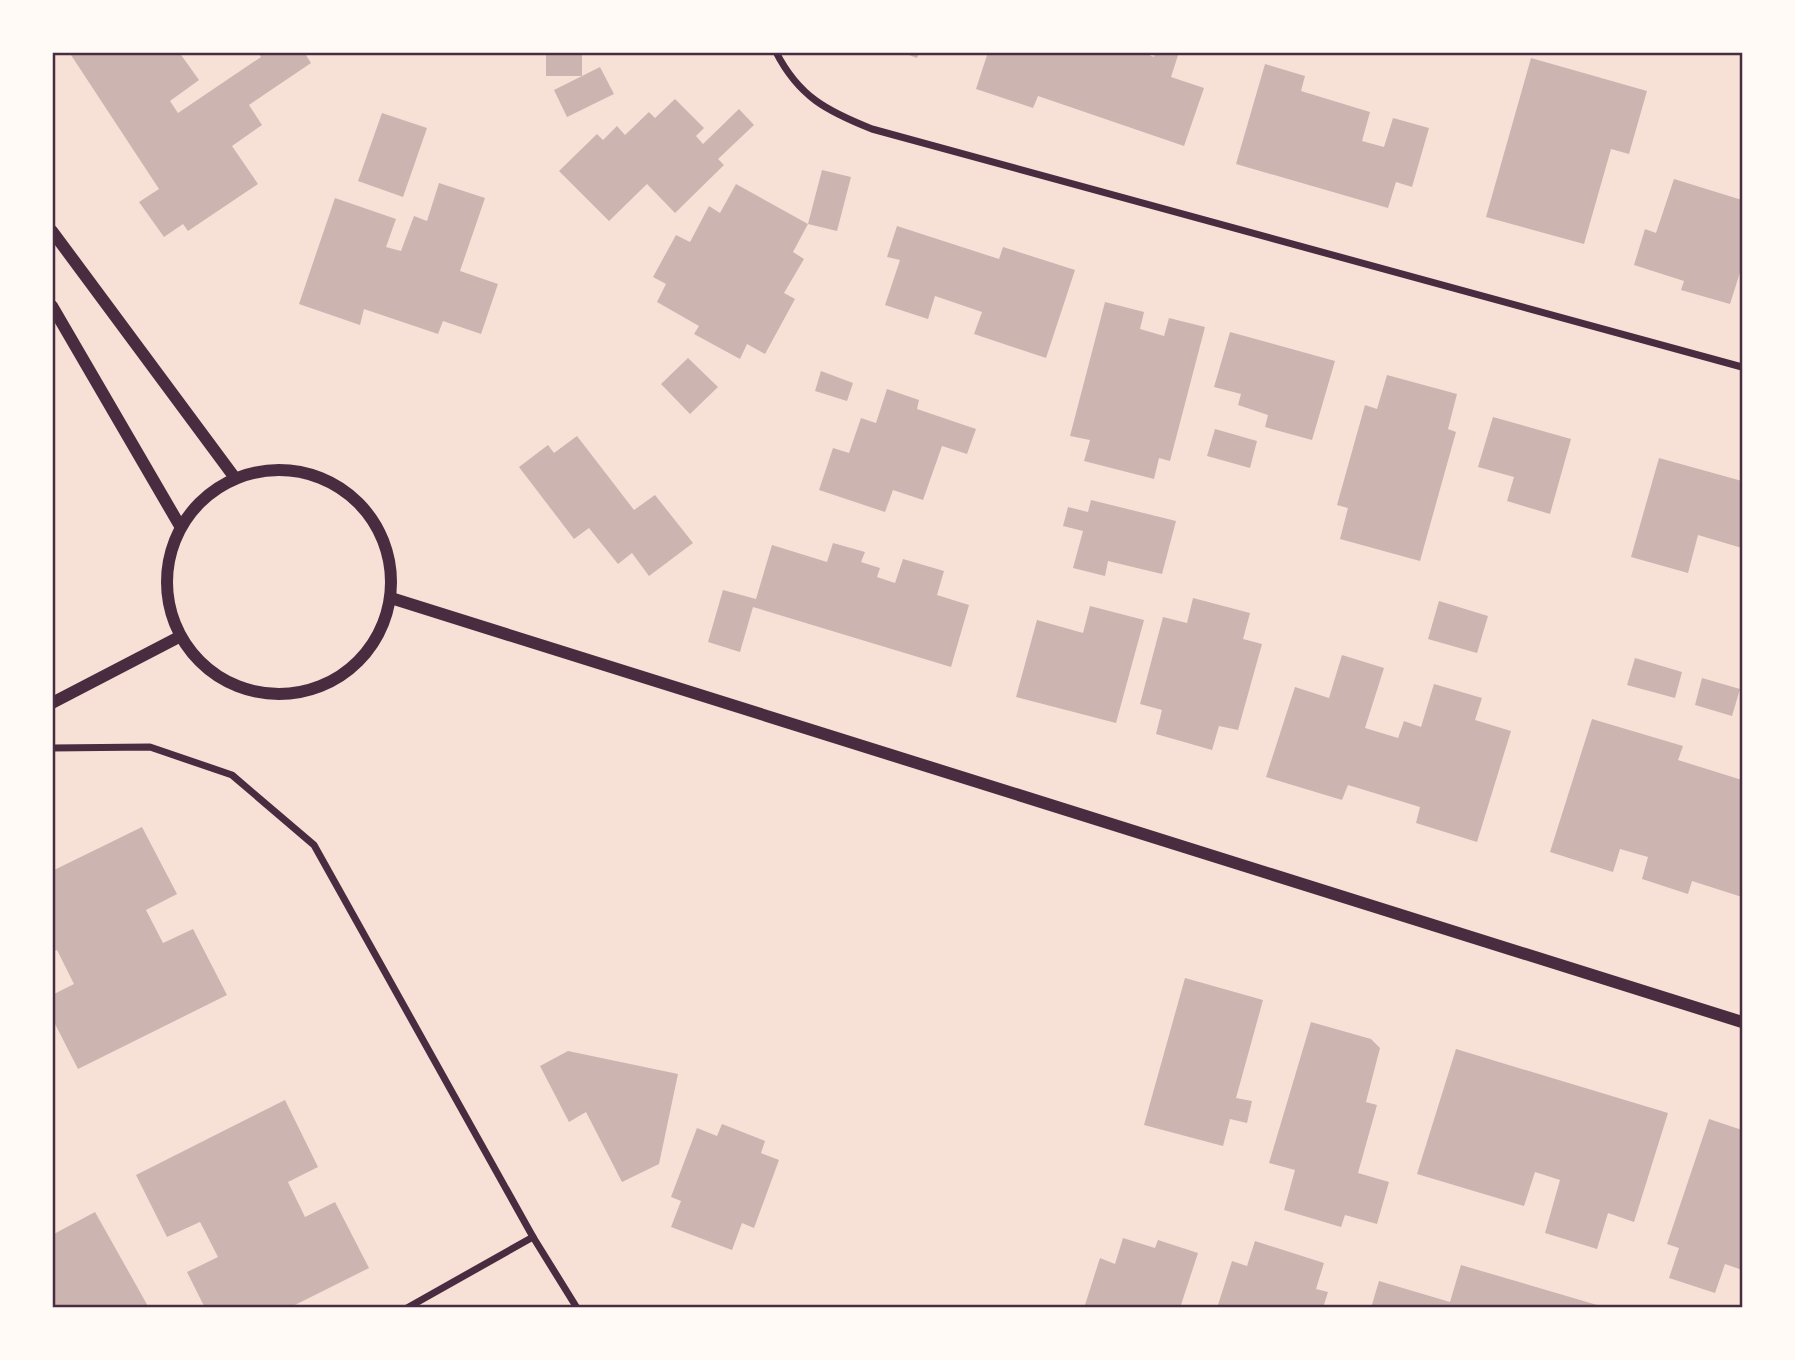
<svg xmlns="http://www.w3.org/2000/svg" width="1795" height="1360" viewBox="0 0 1795 1360" font-family="Quicksand,sans-serif">
<rect width="100%" height="100%" fill="#f7e1d7"/>
<g fill="#ccb4b1">
<path d="M 69,52 L 179,52 L 199,80 L 170,101 L 178,113 L 261,57 L 258,52 L 304,52 L 311,63 L 249,105 L 262,125 L 232,146 L 258,184 L 188,231 L 183,224 L 164,237 L 139,202 L 159,189 Z"/>
<path d="M 546,52 L 582,52 L 582,76 L 600,67 L 614,94 L 567,117 L 554,90 L 582,76 L 546,76 Z"/>
<path d="M 901,52 L 919,52 L 917,58 Z"/>
<path d="M 988,52 L 1142,52 L 1154,57 L 1155,52 L 1179,52 L 1171,77 L 1204,88 L 1184,146 L 1038,96 L 1033,108 L 976,89 Z"/>
<path d="M 1531,58 L 1647,91 L 1629,154 L 1611,149 L 1584,244 L 1486,217 Z"/>
<path d="M 1265,64 L 1305,76 L 1301,91 L 1370,112 L 1362,141 L 1384,147 L 1393,118 L 1429,128 L 1412,187 L 1396,182 L 1388,208 L 1236,164 Z"/>
<path d="M 675,99 L 704,128 L 696,136 L 703,144 L 739,109 L 754,125 L 718,159 L 724,165 L 675,213 L 647,184 L 609,221 L 559,171 L 597,134 L 603,140 L 617,126 L 625,135 L 649,112 L 655,118 Z"/>
<path d="M 382,113 L 427,128 L 403,197 L 358,181 Z"/>
<path d="M 822,170 L 851,177 L 837,231 L 808,224 L 793,252 L 804,259 L 784,293 L 795,299 L 765,354 L 747,344 L 740,359 L 694,334 L 699,326 L 657,302 L 666,284 L 653,277 L 676,235 L 690,242 L 709,206 L 720,213 L 736,184 L 808,224 Z"/>
<path d="M 1674,179 L 1742,200 L 1742,266 L 1730,304 L 1681,290 L 1684,281 L 1634,265 L 1645,229 L 1656,233 Z"/>
<path d="M 439,183 L 485,198 L 460,271 L 498,284 L 481,334 L 443,321 L 438,334 L 364,309 L 360,325 L 299,304 L 335,198 L 396,219 L 386,247 L 401,251 L 414,216 L 427,221 Z"/>
<path d="M 897,226 L 999,259 L 1003,247 L 1075,270 L 1046,358 L 974,334 L 982,312 L 935,296 L 928,319 L 885,305 L 900,260 L 887,257 Z"/>
<path d="M 1105,302 L 1144,312 L 1140,329 L 1164,336 L 1169,318 L 1205,327 L 1170,461 L 1159,458 L 1154,479 L 1084,461 L 1090,440 L 1070,436 Z"/>
<path d="M 1230,332 L 1335,361 L 1312,440 L 1265,427 L 1268,415 L 1238,405 L 1241,394 L 1214,387 Z"/>
<path d="M 688,358 L 718,387 L 690,414 L 661,384 Z"/>
<path d="M 821,371 L 853,383 L 847,401 L 815,391 Z"/>
<path d="M 1387,375 L 1457,394 L 1448,429 L 1456,432 L 1420,561 L 1340,539 L 1348,508 L 1337,505 L 1365,405 L 1377,409 Z"/>
<path d="M 887,389 L 919,400 L 917,409 L 976,429 L 967,454 L 942,446 L 923,500 L 893,490 L 885,512 L 819,490 L 833,448 L 849,453 L 861,418 L 876,423 Z"/>
<path d="M 1493,417 L 1571,439 L 1550,514 L 1507,501 L 1514,477 L 1478,467 Z"/>
<path d="M 1215,429 L 1257,441 L 1250,468 L 1207,456 Z"/>
<path d="M 577,436 L 634,510 L 655,495 L 693,543 L 649,576 L 632,553 L 618,564 L 589,528 L 574,539 L 519,467 L 548,445 L 554,453 Z"/>
<path d="M 1659,458 L 1742,481 L 1742,548 L 1698,535 L 1688,573 L 1631,557 Z"/>
<path d="M 1091,500 L 1176,521 L 1162,574 L 1108,561 L 1105,576 L 1073,568 L 1083,531 L 1063,526 L 1068,507 L 1088,512 Z"/>
<path d="M 833,543 L 865,552 L 861,562 L 880,568 L 877,577 L 895,583 L 903,559 L 944,571 L 937,595 L 969,605 L 951,667 L 753,607 L 740,652 L 708,642 L 723,590 L 756,599 L 772,545 L 827,562 Z"/>
<path d="M 1193,598 L 1250,613 L 1243,639 L 1262,644 L 1238,730 L 1219,726 L 1212,750 L 1156,734 L 1162,710 L 1140,704 L 1163,617 L 1187,623 Z"/>
<path d="M 1439,601 L 1488,616 L 1477,653 L 1428,639 Z"/>
<path d="M 1090,606 L 1144,620 L 1116,723 L 1016,697 L 1037,620 L 1083,633 Z"/>
<path d="M 1342,655 L 1384,668 L 1365,728 L 1398,738 L 1404,721 L 1421,727 L 1434,684 L 1482,698 L 1475,720 L 1511,731 L 1477,842 L 1416,823 L 1420,807 L 1348,785 L 1342,800 L 1266,777 L 1295,687 L 1329,698 Z"/>
<path d="M 1635,658 L 1682,672 L 1675,698 L 1627,685 Z"/>
<path d="M 1702,678 L 1740,689 L 1732,716 L 1695,705 Z"/>
<path d="M 1592,719 L 1683,746 L 1678,760 L 1742,780 L 1742,897 L 1692,881 L 1688,894 L 1642,879 L 1648,857 L 1620,849 L 1613,872 L 1550,852 Z"/>
<path d="M 142,827 L 177,894 L 146,910 L 163,943 L 193,929 L 227,995 L 78,1069 L 52,1018 L 52,995 L 74,984 L 57,950 L 52,952 L 52,871 Z"/>
<path d="M 1185,978 L 1263,1000 L 1236,1098 L 1252,1101 L 1247,1123 L 1230,1119 L 1223,1146 L 1144,1125 Z"/>
<path d="M 1311,1022 L 1371,1039 L 1380,1048 L 1366,1102 L 1377,1105 L 1358,1173 L 1389,1182 L 1377,1224 L 1345,1215 L 1341,1227 L 1284,1210 L 1295,1170 L 1269,1163 Z"/>
<path d="M 1456,1049 L 1668,1113 L 1634,1222 L 1608,1213 L 1597,1249 L 1545,1233 L 1560,1180 L 1535,1172 L 1524,1206 L 1417,1174 Z"/>
<path d="M 568,1051 L 678,1074 L 659,1164 L 622,1182 L 586,1112 L 569,1122 L 540,1066 Z"/>
<path d="M 285,1100 L 318,1167 L 288,1182 L 305,1217 L 335,1202 L 369,1268 L 289,1308 L 205,1308 L 187,1272 L 218,1257 L 200,1222 L 167,1237 L 136,1175 Z"/>
<path d="M 1709,1119 L 1742,1130 L 1742,1270 L 1725,1264 L 1715,1293 L 1669,1278 L 1679,1248 L 1667,1244 Z"/>
<path d="M 722,1124 L 765,1141 L 761,1153 L 779,1160 L 754,1228 L 742,1223 L 732,1250 L 671,1227 L 681,1201 L 671,1197 L 697,1128 L 717,1136 Z"/>
<path d="M 95,1212 L 149,1308 L 52,1308 L 52,1235 Z"/>
<path d="M 1123,1238 L 1155,1248 L 1158,1240 L 1198,1253 L 1180,1308 L 1084,1308 L 1100,1258 L 1115,1264 Z"/>
<path d="M 1255,1241 L 1324,1263 L 1316,1289 L 1328,1292 L 1323,1308 L 1217,1308 L 1232,1261 L 1247,1266 Z"/>
<path d="M 1461,1265 L 1604,1307 L 1604,1308 L 1371,1308 L 1379,1281 L 1450,1302 Z"/>
</g>
<g fill="none" stroke-linecap="round" stroke-linejoin="round">
<g stroke="#4a2c40" stroke-width="7">
<path d="M 776,52 C 799,97 827,111 872,129 L 1742,367"/>
<path d="M 52,748 L 150,747 L 232,775 L 314,845 L 533,1237 L 577,1308"/>
<path d="M 407,1308 L 533,1237"/>
</g>
<g stroke="#4a2c40" stroke-width="12">
<path d="M 52,231 L 235,478"/>
<path d="M 52,306 L 180,526"/>
<circle cx="279" cy="582" r="112"/>
<path d="M 391,598 L 1742,1022"/>
<path d="M 52,703 L 179,637"/>
</g>
</g>
<rect width="1795" height="1360" fill="none" stroke="#fffaf5" stroke-width="108"/>
<rect x="54" y="54" width="1687" height="1252" fill="none" stroke="#4a2c40" stroke-width="2.5"/>
</svg>
